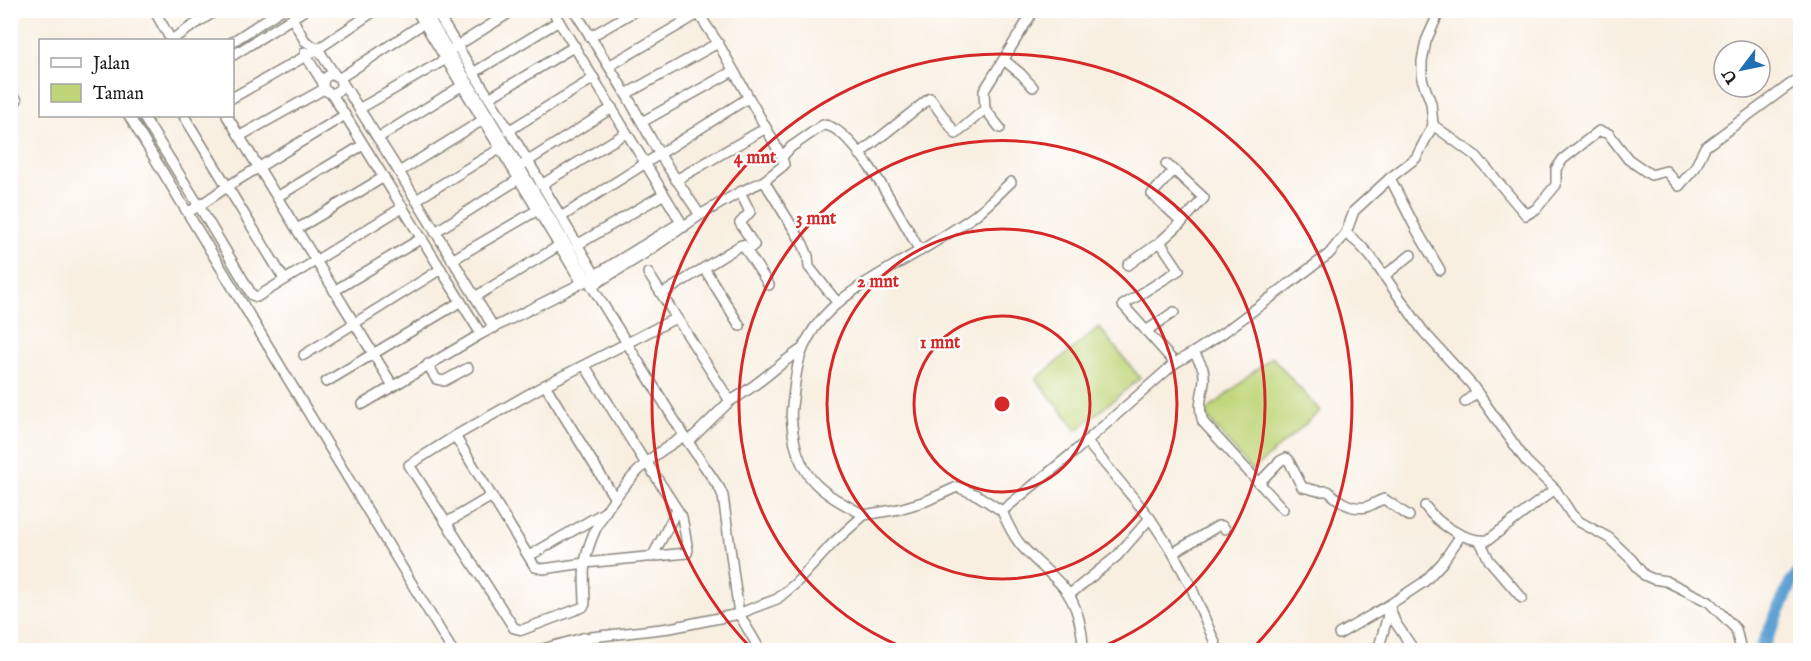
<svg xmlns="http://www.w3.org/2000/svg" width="1811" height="661" viewBox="0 0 1811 661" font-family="'IM FELL English',serif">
<rect width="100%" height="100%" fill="#fff"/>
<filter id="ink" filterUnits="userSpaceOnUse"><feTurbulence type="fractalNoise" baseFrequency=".0167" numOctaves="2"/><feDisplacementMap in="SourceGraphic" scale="12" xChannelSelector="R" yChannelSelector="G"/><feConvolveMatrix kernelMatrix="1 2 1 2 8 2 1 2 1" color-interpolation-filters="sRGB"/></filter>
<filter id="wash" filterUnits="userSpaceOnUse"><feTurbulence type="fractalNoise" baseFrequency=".008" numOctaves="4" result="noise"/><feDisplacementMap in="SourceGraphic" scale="24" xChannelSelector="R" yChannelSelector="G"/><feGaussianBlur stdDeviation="1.35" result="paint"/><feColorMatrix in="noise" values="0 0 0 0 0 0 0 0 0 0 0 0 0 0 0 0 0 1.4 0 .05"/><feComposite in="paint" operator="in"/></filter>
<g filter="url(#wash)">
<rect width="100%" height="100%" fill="#f8efe1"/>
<g fill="#bfd578" stroke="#6e784a" stroke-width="1.5">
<path d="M 1099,327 L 1140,378 L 1077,430 L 1036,379 Z"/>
<path d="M 1272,357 L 1320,411 L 1252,471 L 1204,413 Z"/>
</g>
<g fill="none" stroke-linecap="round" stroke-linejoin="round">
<path stroke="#61a1d3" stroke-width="14" d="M 1761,650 L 1791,583 L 1800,572"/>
</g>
</g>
<g filter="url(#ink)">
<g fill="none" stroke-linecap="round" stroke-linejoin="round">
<defs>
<g id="minor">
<path d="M 154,10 L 171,40"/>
<path d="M 416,10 L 582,283"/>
<path d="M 424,10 L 588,280 L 688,442 L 720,489 L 723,496 L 739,614 L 760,650"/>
<path d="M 435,10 L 528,161 L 597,278"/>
<path d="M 552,10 L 684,227"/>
<path d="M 574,10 L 626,94 L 660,155 L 700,215"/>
<path d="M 292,18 L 305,41 L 318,49 L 335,75"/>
<path d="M 590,37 L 636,10"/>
<path d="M 171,40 L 217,10"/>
<path d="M 232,42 L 281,10"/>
<path d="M 452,49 L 514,10"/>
<path d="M 305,52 L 306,56 L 323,83"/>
<path d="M 232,56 L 305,10"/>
<path d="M 1004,60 L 1021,74 L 1033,87"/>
<path d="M 609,66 L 698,14"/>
<path d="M 473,73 L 559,21"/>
<circle cx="332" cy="84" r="9"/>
<path d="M 340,78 L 430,19 L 446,10"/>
<path d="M 342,82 L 393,162 L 494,328"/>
<path d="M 332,94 L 481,334"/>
<path d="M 626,94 L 718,43"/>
<path d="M 232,98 L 318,49 L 376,10"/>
<path d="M 489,98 L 575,46"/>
<path d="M 10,103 L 17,100"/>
<path d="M 359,109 L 446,59"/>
<path d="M 129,116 L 452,650"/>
<path d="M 143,116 L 199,206 L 228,186 L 345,115"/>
<path d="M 184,116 L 284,279"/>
<path d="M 227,116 L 393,386"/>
<path d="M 642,122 L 733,71"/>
<path d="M 1433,125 L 1477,157 L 1526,215 L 1536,209 L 1556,185 L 1556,169 L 1563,159 L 1599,131 L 1609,134 L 1628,159 L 1651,175 L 1666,171 L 1679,186 L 1695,168 L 1705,147 L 1800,77"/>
<path d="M 1000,128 L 985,109 L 984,91 L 1034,10"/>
<path d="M 508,131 L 594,78"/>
<path d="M 240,136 L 324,89"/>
<path d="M 378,138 L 463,85"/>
<path d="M 859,154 L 930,98 L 956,134 L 985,109"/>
<path d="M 782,157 L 791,147 L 823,125 C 853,124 905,225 920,251"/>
<path d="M 525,163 L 612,108"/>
<path d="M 1166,164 L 1174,170 L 1152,194 L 1182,222"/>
<path d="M 1174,170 L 1204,198 L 1182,222 L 1160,242 L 1179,270 L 1123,305 L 1175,363"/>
<path d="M 399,172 L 486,118"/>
<path d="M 1390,178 L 1416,229 L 1440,270"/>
<path d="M 676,180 L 766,128"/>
<path d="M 764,181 L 803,244 L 808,256 L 809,267 L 837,302"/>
<path d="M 541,185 L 626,133"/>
<path d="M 740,192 L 750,212 L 740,223 L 754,245 L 748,250"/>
<path d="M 277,197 L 363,145"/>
<path d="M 416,200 L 501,148"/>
<path d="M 188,212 L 199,206 L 248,288 L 252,295 L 257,297 L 403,207"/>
<path d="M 561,217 L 748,98"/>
<path d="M 297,229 L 384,177"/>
<path d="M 435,232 L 519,179"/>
<path d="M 1346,233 L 1359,244 L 1371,257 L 1423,331 L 1472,385 L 1526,461 L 1555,489 L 1572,515 L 1580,522 L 1609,538 L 1632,560 L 1644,575 L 1653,579 L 1666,581 L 1709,602 L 1736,629 L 1741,650"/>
<path d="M 577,245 L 664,194"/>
<path d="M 452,260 L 541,208"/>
<path d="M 1128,265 L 1160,242"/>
<path d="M 704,268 L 740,326"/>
<path d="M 648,273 L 730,401 L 688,442"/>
<path d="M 1384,276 L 1411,255"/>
<path d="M 592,286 L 641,256 L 700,215 L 740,192 L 764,181 L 784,165 L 782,157 L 766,128 L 718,43 L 696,10"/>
<path d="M 334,291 L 422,238"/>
<path d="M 662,294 L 741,245 L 743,245 L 769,285"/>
<path d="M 475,297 L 565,242"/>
<path d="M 676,318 L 545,385 L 455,436 L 409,465 L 514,628 L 522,630 L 583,607 L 585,604 C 585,591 583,576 585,563 C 591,524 619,489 647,462 C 658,452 672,444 684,436"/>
<path d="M 1146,331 L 1174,312"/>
<path d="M 1194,352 C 1197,358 1201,364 1203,369 C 1208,388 1195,399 1203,422 L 1283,509"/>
<path d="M 304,355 L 441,269"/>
<path d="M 428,364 L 436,379 L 444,381 L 468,368"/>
<path d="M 585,366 L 646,464"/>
<path d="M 326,382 L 460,302"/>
<path d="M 545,385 L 614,497"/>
<path d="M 730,401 C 757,387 777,365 802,349"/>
<path d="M 1465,402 L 1477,392"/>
<path d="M 363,404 L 481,334 L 582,283 L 678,224"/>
<path d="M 455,436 L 535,567 L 543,569 L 585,563 L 687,553 L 688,550 L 682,517 L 647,463"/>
<path d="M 1086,441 L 1150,518 L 1173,553 L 1190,584 L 1218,650"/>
<path d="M 1259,483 L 1280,461 L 1286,458 L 1288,459 L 1302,487 L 1318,491 L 1328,491 C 1339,501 1350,510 1366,507 C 1373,505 1377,501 1384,499 L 1409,516"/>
<path d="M 1425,506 C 1437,523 1466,543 1488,540 L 1555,489"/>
<path d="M 864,515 C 825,494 800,482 793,433 C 792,424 790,416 792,406 C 795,384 796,360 807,340 C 826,304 863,284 897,264 C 920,251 944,237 967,221 C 983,211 997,195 1011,182"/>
<path d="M 446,523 L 492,496"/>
<path d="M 1480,541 L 1489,560 L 1522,598"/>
<path d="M 1173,553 L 1218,526 L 1222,526 L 1225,529"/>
<path d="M 529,556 L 605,512"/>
<path d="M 652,557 L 677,510"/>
<path d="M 1070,594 L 1117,556 L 1150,518"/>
<path d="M 1339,634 L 1389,605 L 1387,619 L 1378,650"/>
<path d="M 583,638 L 588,650"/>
<path d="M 539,650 L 583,638 L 670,628 L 739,614 L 753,608 L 777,599 L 795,584 L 833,543 L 864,515 L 899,509 L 926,501 L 957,487 L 977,495 L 1002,511"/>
<path d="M 1079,650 C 1085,644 1082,637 1081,629 C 1073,582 1048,577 1020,544 C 1012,534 1007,523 1002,511 L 1074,452 L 1175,363 L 1194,352 L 1223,333 L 1329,254 L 1346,233 L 1354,211 L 1390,178 L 1416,158 L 1433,125 L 1431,103 L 1422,79 L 1422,61 L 1426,41 L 1440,10"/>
<path d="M 1414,650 L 1395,622 L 1389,605 L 1424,582 L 1442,563 L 1461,535"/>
</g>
</defs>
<use href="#minor" stroke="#8a867e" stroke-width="12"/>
<use href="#minor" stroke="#fff" stroke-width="9"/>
</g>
</g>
<g fill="none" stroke="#d62828" stroke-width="3">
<circle cx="1002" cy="404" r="88"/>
<circle cx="1002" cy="404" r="175"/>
<path d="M910 650A263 263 0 1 1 1094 650"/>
<path d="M752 649A350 350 0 1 1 1252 649"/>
</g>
<circle cx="1002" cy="404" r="9" fill="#d62828" stroke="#fff" stroke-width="3"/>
<g font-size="18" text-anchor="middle" font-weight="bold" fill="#d62828" stroke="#fff" stroke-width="4.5" stroke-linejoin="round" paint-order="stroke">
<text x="755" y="163">4 mnt</text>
<text x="816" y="224">3 mnt</text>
<text x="878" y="287">2 mnt</text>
<text x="940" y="348">1 mnt</text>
</g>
<rect width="1811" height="661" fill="none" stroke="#fff" stroke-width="36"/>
<rect x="39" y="39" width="195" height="78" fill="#ffffff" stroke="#a4a4a4" stroke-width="1.5"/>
<rect x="51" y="58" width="30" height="9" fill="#ffffff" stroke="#a4a4a4" stroke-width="1.5"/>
<text x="93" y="69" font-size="18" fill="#1c1c1c">Jalan</text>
<rect x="51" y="84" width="30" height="18" fill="#bfd578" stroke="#a4a4a4" stroke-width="1.5"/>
<text x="93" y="99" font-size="18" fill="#1c1c1c">Taman</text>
<g transform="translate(1742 69) rotate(238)"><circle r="28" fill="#ffffff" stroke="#a4a4a4" stroke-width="1.5"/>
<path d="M0-4.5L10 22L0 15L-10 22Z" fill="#1f6fb2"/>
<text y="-9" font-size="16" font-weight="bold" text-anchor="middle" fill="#1c1c1c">U</text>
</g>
</svg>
